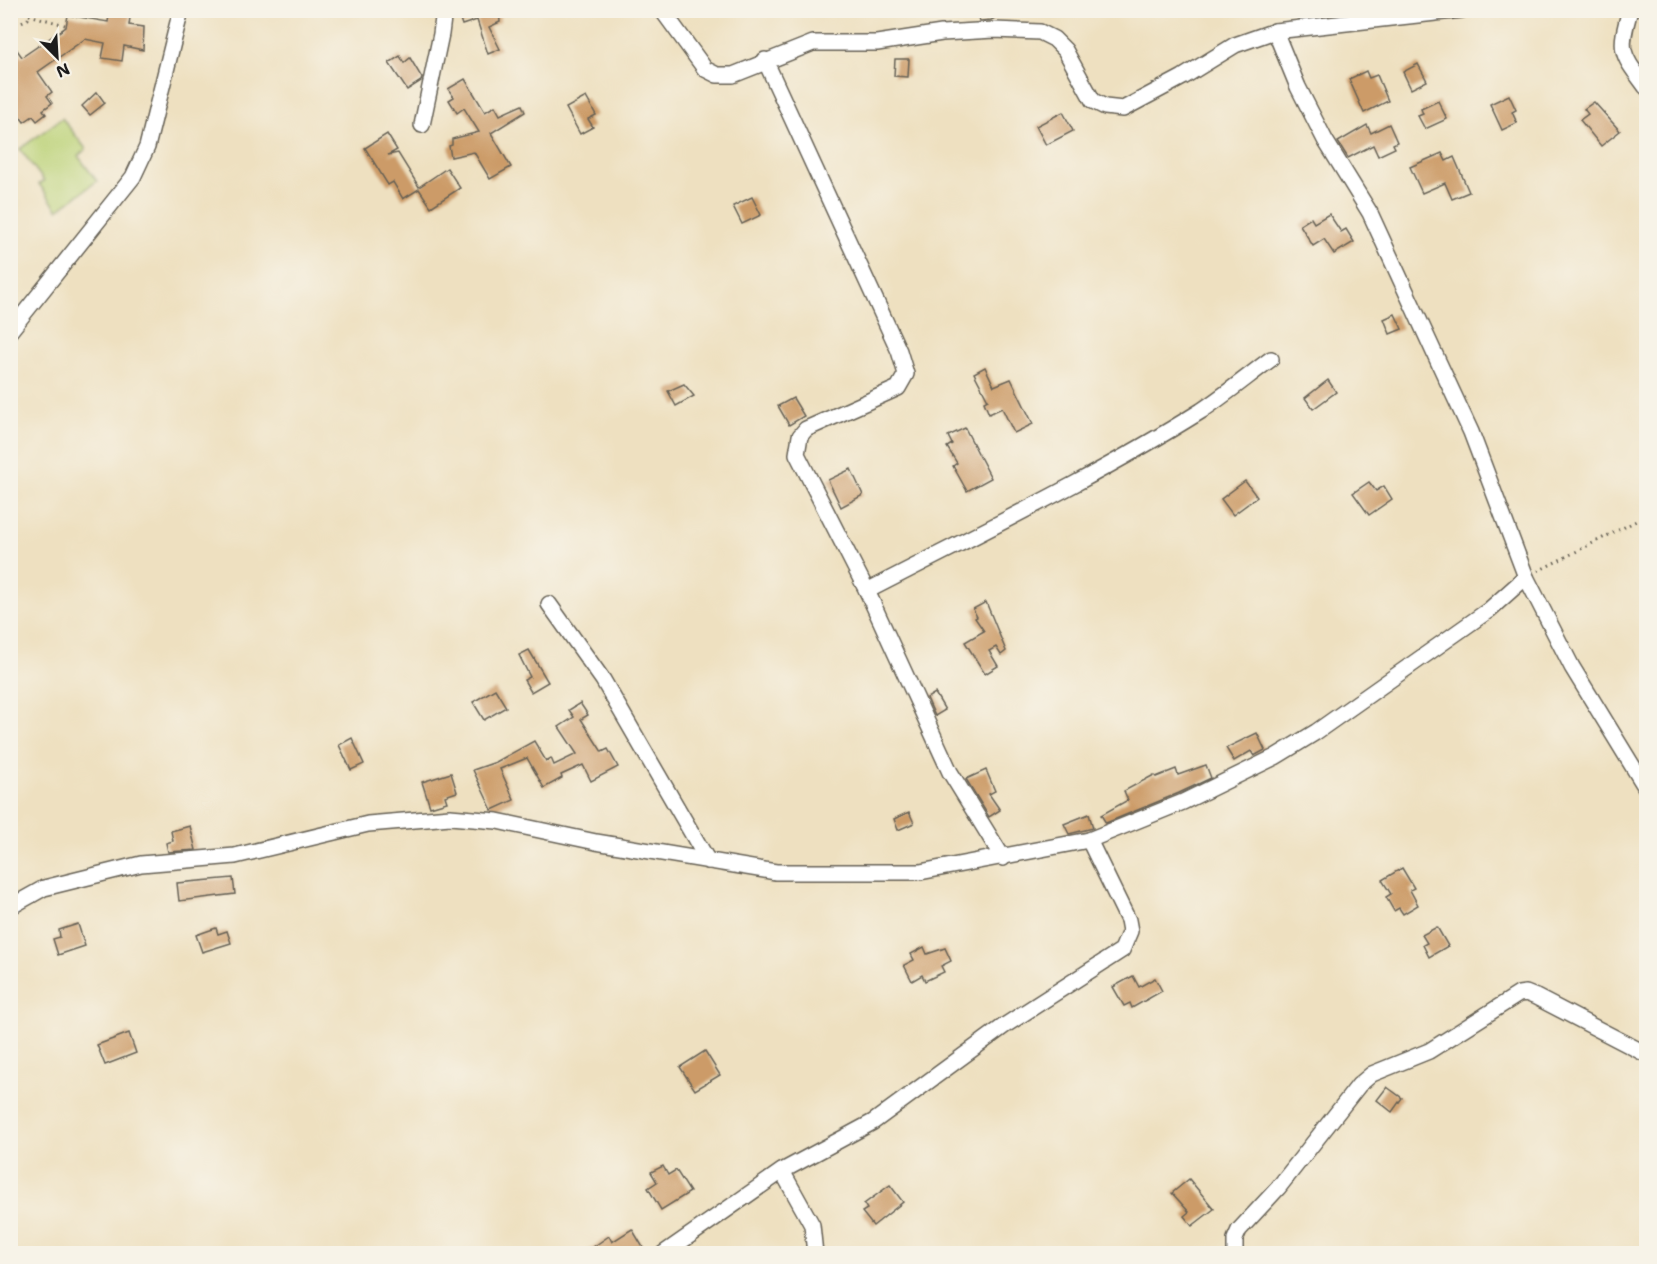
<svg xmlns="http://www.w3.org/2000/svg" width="1657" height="1264" viewBox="0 0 1657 1264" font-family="'Shantell Sans',sans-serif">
<rect width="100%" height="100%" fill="#f7f3e8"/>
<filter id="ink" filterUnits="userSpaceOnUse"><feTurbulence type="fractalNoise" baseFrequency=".0167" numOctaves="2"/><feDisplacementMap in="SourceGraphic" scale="12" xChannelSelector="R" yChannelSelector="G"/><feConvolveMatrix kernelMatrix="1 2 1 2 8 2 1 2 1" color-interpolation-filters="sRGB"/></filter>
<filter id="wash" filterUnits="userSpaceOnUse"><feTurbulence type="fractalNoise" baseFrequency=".008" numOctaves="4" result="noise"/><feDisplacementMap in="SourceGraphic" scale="24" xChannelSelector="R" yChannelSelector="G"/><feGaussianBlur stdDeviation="1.35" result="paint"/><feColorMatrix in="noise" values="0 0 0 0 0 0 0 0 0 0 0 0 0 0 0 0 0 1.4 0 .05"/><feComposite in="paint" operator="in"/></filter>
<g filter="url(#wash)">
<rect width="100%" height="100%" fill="#eee0c0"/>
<path fill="#bbd277" stroke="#6c774a" stroke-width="1.5" d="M 62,118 L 86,149 L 78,156 L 97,181 L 58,210 L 39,184 L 44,181 L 20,149 Z"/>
<g id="blocks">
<g fill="#cc9b68">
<path d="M 110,10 L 131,10 L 129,25 L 144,27 L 143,50 L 124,46 L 122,61 L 102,58 L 105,43 L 85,39 L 38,72 L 52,92 L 47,96 L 52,103 L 43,110 L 46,114 L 37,121 L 33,116 L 24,122 L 10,103 L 10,40 L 22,57 L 66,27 L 68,15 L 108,22 Z"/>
<path d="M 457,10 L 499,10 L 500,22 L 489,27 L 500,49 L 488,54 L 477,20 L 462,25 Z"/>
<path d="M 975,10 L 1011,10 L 991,20 L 980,21 Z"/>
<path d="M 400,56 L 404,63 L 410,58 L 422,78 L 421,81 L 407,90 L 389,63 Z"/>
<path d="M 895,59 L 909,59 L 908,77 L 894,76 Z"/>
<path d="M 1418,64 L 1427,81 L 1411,89 L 1403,72 Z"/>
<path d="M 1366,71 L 1369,78 L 1377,75 L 1388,101 L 1364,113 L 1349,79 Z"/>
<path d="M 465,79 L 485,112 L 495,106 L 500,115 L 522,105 L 525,112 L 491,133 L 511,167 L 490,179 L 474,152 L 451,157 L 449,146 L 452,145 L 452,139 L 479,132 L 464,108 L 457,113 L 449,100 L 454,97 L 448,89 Z"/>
<path d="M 97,92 L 105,103 L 90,115 L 82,106 Z"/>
<path d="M 1509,95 L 1516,110 L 1512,112 L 1517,123 L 1502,130 L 1490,104 Z"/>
<path d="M 586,97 L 596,115 L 588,119 L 593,127 L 580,134 L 566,108 Z"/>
<path d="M 1438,101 L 1447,119 L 1425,129 L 1418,116 L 1423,114 L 1421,109 Z"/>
<path d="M 1594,102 L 1620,131 L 1601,146 L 1580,120 L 1588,114 L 1584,109 Z"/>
<path d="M 1063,112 L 1073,131 L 1046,145 L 1036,126 Z"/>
<path d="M 1389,124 L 1397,142 L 1393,144 L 1395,148 L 1378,156 L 1373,145 L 1348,158 L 1338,142 L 1367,125 L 1371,133 Z"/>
<path d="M 387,134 L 397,150 L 388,155 L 398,153 L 419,187 L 447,168 L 460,188 L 431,207 L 419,189 L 403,199 L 393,182 L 388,185 L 365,148 Z"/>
<path d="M 1442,153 L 1446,161 L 1454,157 L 1469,192 L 1452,199 L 1445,183 L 1422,193 L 1410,167 Z"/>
<path d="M 752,197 L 761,215 L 742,224 L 733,206 Z"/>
<path d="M 1329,214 L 1341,232 L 1346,229 L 1354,242 L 1334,254 L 1324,239 L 1313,246 L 1300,225 L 1311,218 L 1314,223 Z"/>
<path d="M 1395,314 L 1402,329 L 1390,334 L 1384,319 Z"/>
<path d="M 985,367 L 994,386 L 1011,379 L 1033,424 L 1014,433 L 1002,408 L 989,414 L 984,402 L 988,400 L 974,373 Z"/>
<path d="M 1328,380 L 1336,392 L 1313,409 L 1305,398 Z"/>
<path d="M 684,384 L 694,396 L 676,406 L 668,391 Z"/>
<path d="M 793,398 L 804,416 L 789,425 L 778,406 Z"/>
<path d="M 965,428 L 991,478 L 967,491 L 953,466 L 957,463 L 947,447 L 952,444 L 948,436 Z"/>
<path d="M 851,469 L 863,495 L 841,507 L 828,480 Z"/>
<path d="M 1245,481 L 1257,497 L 1233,515 L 1221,499 Z"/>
<path d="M 1369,482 L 1376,491 L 1384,486 L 1392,499 L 1369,515 L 1353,493 Z"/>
<path d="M 986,602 L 1006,651 L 1001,655 L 996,647 L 989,651 L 998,666 L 985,674 L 965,642 L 984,631 L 975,618 L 977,617 L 973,609 Z"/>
<path d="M 529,650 L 548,682 L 531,692 L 524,680 L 530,677 L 519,655 Z"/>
<path d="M 495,689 L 506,707 L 484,720 L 473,702 Z"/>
<path d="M 935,693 L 945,710 L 935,716 L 927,698 Z"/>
<path d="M 580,703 L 588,715 L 581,719 L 602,752 L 608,749 L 618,767 L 591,781 L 583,765 L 561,775 L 562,778 L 544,788 L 527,758 L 500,769 L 514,800 L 492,810 L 473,770 L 496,762 L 534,741 L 546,761 L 551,758 L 554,765 L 577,754 L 559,727 L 574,717 L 569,710 Z"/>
<path d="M 1257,733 L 1265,750 L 1254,756 L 1251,751 L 1234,761 L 1226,748 Z"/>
<path d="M 352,738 L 364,764 L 351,770 L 339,745 Z"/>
<path d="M 1206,765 L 1211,778 L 1179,793 L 1106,823 L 1101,815 L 1128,800 L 1124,791 L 1154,775 L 1156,777 L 1176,769 L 1178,775 Z"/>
<path d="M 986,770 L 995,791 L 989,794 L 1000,810 L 989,817 L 966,779 Z"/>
<path d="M 451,773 L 457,792 L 445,796 L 447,802 L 430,807 L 422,782 Z"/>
<path d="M 909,812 L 914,823 L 898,830 L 894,819 Z"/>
<path d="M 1089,814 L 1093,828 L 1069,834 L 1064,824 Z"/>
<path d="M 190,826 L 196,850 L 168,852 L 166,843 L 173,841 L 171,831 Z"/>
<path d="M 1402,868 L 1414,888 L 1410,890 L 1418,905 L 1403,914 L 1399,908 L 1394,911 L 1386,897 L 1391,894 L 1382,880 Z"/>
<path d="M 233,878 L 235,894 L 179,901 L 177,883 Z"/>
<path d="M 78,924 L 85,946 L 58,955 L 53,939 L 60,937 L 59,930 Z"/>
<path d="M 1437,927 L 1448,946 L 1429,957 L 1423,945 L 1427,943 L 1422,935 Z"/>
<path d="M 216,928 L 218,934 L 227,931 L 231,943 L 202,952 L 196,935 Z"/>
<path d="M 924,947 L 927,954 L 945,948 L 951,961 L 941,966 L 944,972 L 925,981 L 922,975 L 912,981 L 904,965 L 914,960 L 911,954 Z"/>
<path d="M 1133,976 L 1139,987 L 1155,978 L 1162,991 L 1132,1008 L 1130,1003 L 1124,1006 L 1113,987 Z"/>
<path d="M 129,1033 L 136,1053 L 105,1065 L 97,1045 Z"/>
<path d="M 705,1051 L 720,1075 L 695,1090 L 680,1067 Z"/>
<path d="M 1387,1087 L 1402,1098 L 1392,1112 L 1377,1100 Z"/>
<path d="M 663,1166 L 668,1175 L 676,1170 L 690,1192 L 661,1210 L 648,1188 L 657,1182 L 651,1172 Z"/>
<path d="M 1189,1179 L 1214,1209 L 1192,1226 L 1184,1216 L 1189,1212 L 1172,1193 Z"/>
<path d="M 890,1185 L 903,1202 L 873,1226 L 862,1212 L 867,1209 L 864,1204 Z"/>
<path d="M 632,1229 L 644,1249 L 637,1254 L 583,1254 L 609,1236 L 612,1242 Z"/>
</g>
</g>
</g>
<g filter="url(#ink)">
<use href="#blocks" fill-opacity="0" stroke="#666155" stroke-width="1.5"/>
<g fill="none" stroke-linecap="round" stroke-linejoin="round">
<defs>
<g id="street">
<path d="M 662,10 L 705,69 L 717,75 L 733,75 L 813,43 L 877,43 L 942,33 L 994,30 L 1040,32 L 1054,39 L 1065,50 L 1093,101 L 1105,107 L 1123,109 L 1183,77 L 1235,45 L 1275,31 L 1462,10"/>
<path d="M 1630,10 C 1618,52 1621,53 1646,87"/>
<path d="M 1275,31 L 1298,87 L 1325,140 L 1370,213 L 1438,361 L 1471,432 L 1526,577 L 1572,667 L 1646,788"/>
<path d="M 765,60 L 899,351 L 906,374 L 898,388 L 806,429 L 800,436 L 797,454 L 867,591 L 950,772 L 1003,858"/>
<path d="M 422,125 L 441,34 L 444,10"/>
<path d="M 10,331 L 133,177 L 147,147 L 181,10"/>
<path d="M 867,591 C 979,533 1094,478 1201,411 C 1225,395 1248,376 1271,359"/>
<path d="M 549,604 L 603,680 L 708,861"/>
<path d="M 10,907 L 44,888 L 141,864 L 235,856 L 368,824 L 450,817 L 497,821 L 596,842 L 776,872 L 920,872 L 1089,840 L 1183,802 L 1275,757 L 1316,732 L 1489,610 L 1526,577"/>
<path d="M 782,1171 L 812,1225 L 815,1254"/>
<path d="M 663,1254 L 782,1171 L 873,1122 L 1004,1026 L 1122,950 L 1130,931 L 1128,920 L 1089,840"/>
<path d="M 1235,1254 L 1235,1239 L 1239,1230 L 1278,1188 L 1359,1085 L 1372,1074 L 1429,1051 L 1519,994 L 1526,993 L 1536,997 L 1646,1054"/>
</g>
</defs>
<use href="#street" stroke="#666155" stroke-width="18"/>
<g stroke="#666155" stroke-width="3" stroke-dasharray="1.5 4.5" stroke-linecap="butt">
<path d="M 12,10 L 13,18 L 21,22 L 28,19 L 30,10"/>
<path d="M 29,15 L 65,25"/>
<path d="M 1538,571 L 1646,516"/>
</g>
<use href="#street" stroke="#fff" stroke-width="15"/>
</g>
</g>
<rect width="1657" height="1264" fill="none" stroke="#f7f3e8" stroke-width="36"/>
<g transform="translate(57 57) rotate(156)" stroke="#f7f3e8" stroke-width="4.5" paint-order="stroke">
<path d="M0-4.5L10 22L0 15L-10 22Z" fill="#1c1c1c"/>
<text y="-9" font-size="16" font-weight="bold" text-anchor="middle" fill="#1c1c1c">N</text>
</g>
</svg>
